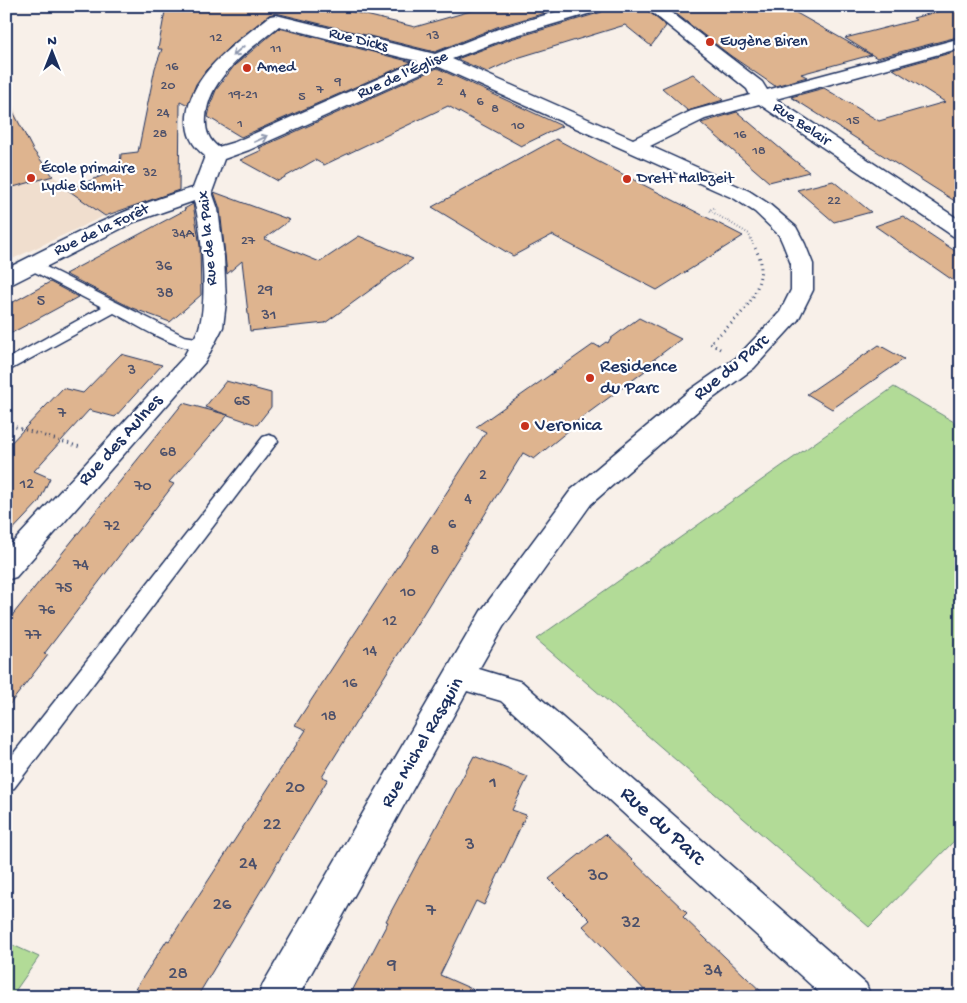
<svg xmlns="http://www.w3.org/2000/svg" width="967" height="1003" viewBox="0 0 967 1003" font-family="'Gochi Hand',sans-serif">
<rect width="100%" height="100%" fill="#f8f0e9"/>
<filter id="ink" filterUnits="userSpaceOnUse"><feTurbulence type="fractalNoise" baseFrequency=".02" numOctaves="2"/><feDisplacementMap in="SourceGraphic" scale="10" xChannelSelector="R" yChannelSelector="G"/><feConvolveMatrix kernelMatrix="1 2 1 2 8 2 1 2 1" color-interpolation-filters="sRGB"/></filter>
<g filter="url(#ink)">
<path fill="#f0dece" d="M 6,90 L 8,90 L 18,119 L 33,149 L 53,176 L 104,216 L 6,262 Z"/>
<g fill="#b2db97" stroke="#66857a">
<path d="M 894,387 L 961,426 L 961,834 L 869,927 L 536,639 Z"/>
<path d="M 6,942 L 39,957 L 11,997 L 6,997 Z"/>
</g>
<g fill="#deb48f" stroke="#1b2f5e">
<path d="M 166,6 L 329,6 L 415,27 L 488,6 L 569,6 L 497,27 L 435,52 L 276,13 L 269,15 L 230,46 L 206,70 L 196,84 L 188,105 L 180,101 L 179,190 L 105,216 L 68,190 L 120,168 L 121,154 L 138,152 L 155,68 L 162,49 L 158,49 Z"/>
<path d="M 605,6 L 642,6 L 666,26 L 651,46 L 625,25 L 517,58 L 487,72 L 457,59 L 511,39 L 602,12 Z"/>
<path d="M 666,6 L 784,6 L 871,55 L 801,74 L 807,77 L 775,86 L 731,56 Z"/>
<path d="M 959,6 L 961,6 L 961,36 L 877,58 L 845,38 L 916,20 L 913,18 Z"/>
<path d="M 279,28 L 400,59 L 412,62 L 241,137 L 208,117 L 211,103 L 216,90 L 234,66 Z"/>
<path d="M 961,50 L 961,205 L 791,97 L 824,88 L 879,121 L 945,102 L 893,69 Z"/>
<path d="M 437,68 L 562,126 L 521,146 L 448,106 L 324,165 L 315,160 L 278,181 L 240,160 L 262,150 L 259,148 Z"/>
<path d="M 693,74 L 723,100 L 688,111 L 662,88 Z"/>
<path d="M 6,98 L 33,150 L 53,176 L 6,189 Z"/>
<path d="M 737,112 L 788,155 L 809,172 L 769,182 L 701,123 Z"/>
<path d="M 556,139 L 599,162 L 743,236 L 657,290 L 552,235 L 513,256 L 432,207 Z"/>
<path d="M 833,181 L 871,212 L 834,222 L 797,190 Z"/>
<path d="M 214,192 L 290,220 L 264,239 L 320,262 L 359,236 L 413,259 L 325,323 L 250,331 L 242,261 L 227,274 L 220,209 Z"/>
<path d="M 193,204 L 200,246 L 201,295 L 170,322 L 132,308 L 65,274 L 185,210 L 184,209 Z"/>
<path d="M 903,216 L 961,255 L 961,286 L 875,226 Z"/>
<path d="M 50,282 L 78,297 L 6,336 L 6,306 Z"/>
<path d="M 639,318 L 681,339 L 641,369 L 645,371 L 572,425 L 574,426 L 534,459 L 523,453 L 322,777 L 328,779 L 197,997 L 130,997 L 167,940 L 169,941 L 306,730 L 295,725 L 486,432 L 476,427 L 594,344 L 599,347 L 606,342 L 608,343 L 610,339 Z"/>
<path d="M 879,345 L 904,359 L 832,409 L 807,394 Z"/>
<path d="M 121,354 L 162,365 L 115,417 L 89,410 L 34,471 L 50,478 L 39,502 L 6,537 L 6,448 L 63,388 L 83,393 Z"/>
<path d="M 226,381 L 271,393 L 271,407 L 257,425 L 228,415 L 196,452 L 169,482 L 174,484 L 44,654 L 48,655 L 6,709 L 6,623 L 183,403 L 228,415 L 205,407 Z"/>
<path d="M 474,756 L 528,777 L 512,810 L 526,815 L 484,905 L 476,901 L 440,975 L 490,997 L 349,997 L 388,922 L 386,921 Z"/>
<path d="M 605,834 L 687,913 L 683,917 L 767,997 L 651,997 L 583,926 L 590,920 L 549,879 Z"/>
</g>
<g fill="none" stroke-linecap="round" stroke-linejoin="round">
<defs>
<g id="service">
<path d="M 32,260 L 184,336 L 209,340 L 211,344 L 209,348 C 181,355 138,325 114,313 L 6,372 L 6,360 L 102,307 L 27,268 L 24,265 L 27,262 Z"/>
<path d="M 269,435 L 275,437 L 278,441 L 275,445 L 14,788 L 6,791 L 6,763 L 263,437 Z"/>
</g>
<path id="minor" d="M 576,6 L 603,6 L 601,10 L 510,37 L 452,59 L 633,139 L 691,111 L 750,95 L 747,89 L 644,6 L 663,6 L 762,82 L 767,90 L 961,38 L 961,48 L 776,99 L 961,221 L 961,237 L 953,236 L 759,104 L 705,119 L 650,146 L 749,191 L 769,204 L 796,227 L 805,244 L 813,264 L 813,290 L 798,320 L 754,368 L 708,402 L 591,504 L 503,627 L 479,669 L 522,682 L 866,984 L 871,997 L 824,997 L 501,701 L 467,691 L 298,997 L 258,997 L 263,984 L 481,611 L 571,490 L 690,390 L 736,358 L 780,312 L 791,290 L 791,264 L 783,244 L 779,235 L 755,212 L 735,199 L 437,66 L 249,150 L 224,159 L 212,192 L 218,209 L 224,257 L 226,302 L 223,327 L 205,362 L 16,577 L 6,580 L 6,550 L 183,358 C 188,348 195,338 199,328 C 208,301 202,228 194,201 L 134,222 L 14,283 L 6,285 L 6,269 C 67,238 127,206 193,188 L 205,156 C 191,145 186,133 187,116 C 192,71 238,42 270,16 L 276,15 L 435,54 L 498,29 ZM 279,26 L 400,57 L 418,61 L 235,142 L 218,147 C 208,139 205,130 206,117 C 209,76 250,50 279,26 Z"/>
</defs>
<use href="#service" stroke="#1b2f5e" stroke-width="3"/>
<use href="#minor" stroke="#1b2f5e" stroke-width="3"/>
<path stroke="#1b2f5e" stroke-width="2" stroke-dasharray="0.5 2.5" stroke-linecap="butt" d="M 714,208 L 709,210 L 749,234 L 754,247"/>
<g stroke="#1b2f5e" stroke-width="3" stroke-dasharray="1 4" stroke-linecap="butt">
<path d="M 720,349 L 710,343 C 735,320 761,301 761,264 C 761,258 756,251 754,245"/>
<path d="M 6,424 L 80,447"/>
</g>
<use href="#service" fill="#fff" fill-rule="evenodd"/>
<use href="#minor" fill="#fff" fill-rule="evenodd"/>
</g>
<defs><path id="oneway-shaft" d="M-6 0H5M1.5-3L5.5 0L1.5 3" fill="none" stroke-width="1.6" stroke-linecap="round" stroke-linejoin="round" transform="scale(1.25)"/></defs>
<g stroke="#8d97ae">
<use href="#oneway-shaft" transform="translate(238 51) rotate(140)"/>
<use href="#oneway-shaft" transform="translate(261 139) rotate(-24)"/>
</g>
</g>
<g fill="#c8321e" stroke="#fff" stroke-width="2">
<circle cx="710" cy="42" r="5"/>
<circle cx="247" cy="68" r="5"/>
<circle cx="31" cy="178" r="5"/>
<circle cx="627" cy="179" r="5"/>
<circle cx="590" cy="378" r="5"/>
<circle cx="525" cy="426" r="5"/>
</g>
<g text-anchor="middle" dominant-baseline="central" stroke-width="4.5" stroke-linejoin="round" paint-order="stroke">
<g font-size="14" fill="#4c506a">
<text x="433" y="36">13</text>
<text x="216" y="38">12</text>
<text x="276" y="49">11</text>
<text x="172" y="67">16</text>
<text x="338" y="82">9</text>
<text x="440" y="82">2</text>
<text x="168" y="86">20</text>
<text x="320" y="90">7</text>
<text x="463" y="93">4</text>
<text x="243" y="95">19-21</text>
<text x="302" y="97">5</text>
<text x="480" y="102">6</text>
<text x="495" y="109">8</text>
<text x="163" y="113">24</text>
<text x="853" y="121">15</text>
<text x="240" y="124">1</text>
<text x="518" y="126">10</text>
<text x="160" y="134">28</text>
<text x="740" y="135">16</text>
<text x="759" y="151">18</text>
<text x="150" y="173">32</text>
<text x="834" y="201">22</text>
<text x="183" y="234">34A</text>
<text x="248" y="241">27</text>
</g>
<g font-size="16" fill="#1b2f5e" stroke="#fff">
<text transform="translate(358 41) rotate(14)">Rue Dicks</text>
<text transform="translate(403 76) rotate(-24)">Rue de l'Église</text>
<text transform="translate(801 125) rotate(34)">Rue Belair</text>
<text transform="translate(102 231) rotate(-25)">Rue de la Forêt</text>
<text transform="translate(209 238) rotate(-95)">Rue de la Paix</text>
</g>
<g font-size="16" fill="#1b2f5e" stroke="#fff" text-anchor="start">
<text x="720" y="42">Eugène Biren</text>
<text x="257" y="68">Amed</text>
<text x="41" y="169">École primaire<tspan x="41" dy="18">Lydie Schmit</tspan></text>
<text x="637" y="179">Drett Halbzeit</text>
</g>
<g font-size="16" fill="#4c506a">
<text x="164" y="267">36</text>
<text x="265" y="291">29</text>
<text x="165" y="294">38</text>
<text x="41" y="302">5</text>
<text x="269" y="316">31</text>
<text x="132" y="371">3</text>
<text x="242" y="402">65</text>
<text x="62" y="414">7</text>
<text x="168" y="453">68</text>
<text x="483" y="476">2</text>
<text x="27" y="485">12</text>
<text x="143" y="487">70</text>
<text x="468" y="500">4</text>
<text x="452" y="525">6</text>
<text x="112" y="527">72</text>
<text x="435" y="551">8</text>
<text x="81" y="566">74</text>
<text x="64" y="589">75</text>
<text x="408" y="593">10</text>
<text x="47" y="611">76</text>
<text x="390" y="622">12</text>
<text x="33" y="636">77</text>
<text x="370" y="652">14</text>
<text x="350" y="684">16</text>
<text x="329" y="717">18</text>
</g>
<g font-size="19" fill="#1b2f5e" stroke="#fff" text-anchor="start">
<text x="600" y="367">Residence<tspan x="600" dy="22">du Parc</tspan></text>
<text x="535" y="426">Veronica</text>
</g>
<g font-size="19" fill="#1b2f5e" stroke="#fff">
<text transform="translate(732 368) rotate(-40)">Rue du Parc</text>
<text transform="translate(121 441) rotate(-48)">Rue des Aulnes</text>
<text transform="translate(423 743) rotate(-60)">Rue Michel Rasquin</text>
</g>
<g font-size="19" fill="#4c506a">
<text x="493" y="783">1</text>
<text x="295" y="788">20</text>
<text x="272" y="825">22</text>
<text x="470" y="845">3</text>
<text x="248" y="864">24</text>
<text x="598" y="876">30</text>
<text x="222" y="905">26</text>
<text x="431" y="911">7</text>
<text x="631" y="923">32</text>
<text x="392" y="965">9</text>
<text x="713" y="971">34</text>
<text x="178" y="974">28</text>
</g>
<g font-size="22" fill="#1b2f5e" stroke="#fff">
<text transform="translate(662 827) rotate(42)">Rue du Parc</text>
</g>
</g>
<rect width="967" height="1003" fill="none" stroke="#fff" stroke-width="25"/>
<rect x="12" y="12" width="942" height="978" fill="none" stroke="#1b2f5e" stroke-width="2" filter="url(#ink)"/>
<g transform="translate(52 52)" stroke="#ffffff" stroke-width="4" paint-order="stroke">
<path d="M0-4L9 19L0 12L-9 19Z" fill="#1b2f5e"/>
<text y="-8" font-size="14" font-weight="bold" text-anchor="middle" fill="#1b2f5e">N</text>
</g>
</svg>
